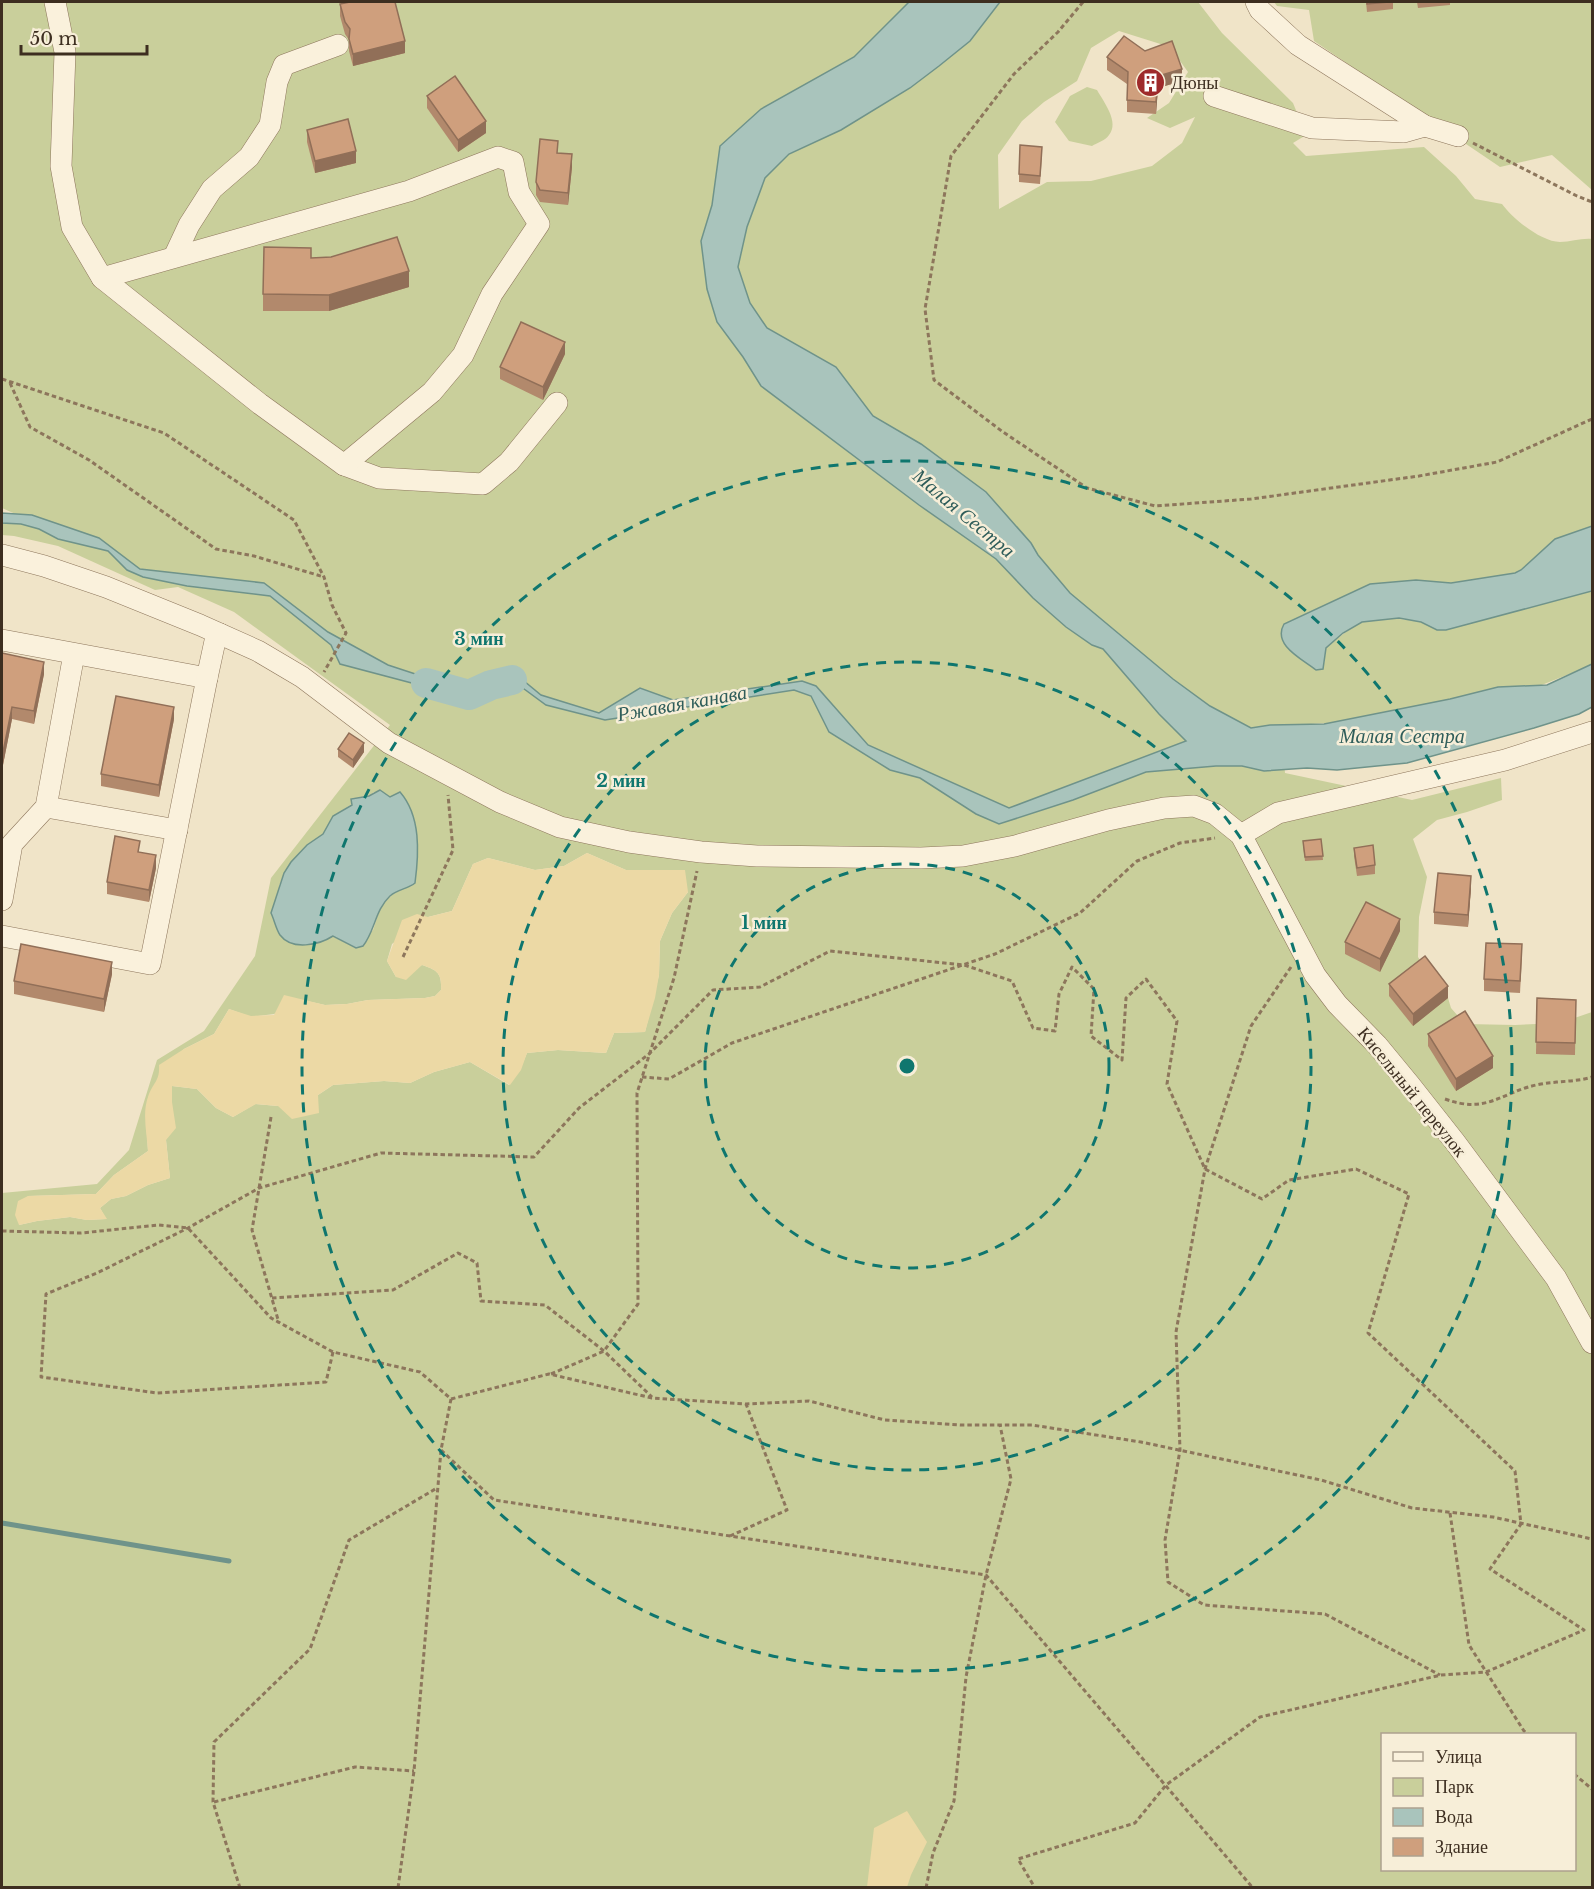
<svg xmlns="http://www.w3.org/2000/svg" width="1594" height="1889" viewBox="0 0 1594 1889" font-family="'Libre Baskerville',serif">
<rect width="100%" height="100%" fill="#f0e4c8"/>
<g fill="#c9cf9b" fill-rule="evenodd">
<path d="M 2,2 L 1198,2 L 1222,33 L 1293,103 L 1306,135 L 1293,143 L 1306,156 L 1424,147 L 1456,176 L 1475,199 L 1502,204 C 1512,218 1541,242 1560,242 C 1571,242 1581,238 1592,239 L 1592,526 L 1555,539 L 1521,570 L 1515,573 L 1451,583 L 1416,580 L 1284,624 L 1324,664 L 1326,648 C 1337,639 1347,630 1360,623 C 1373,617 1406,618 1420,622 C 1431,625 1433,630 1446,630 L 1592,591 L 1592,665 L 1514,696 L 1372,720 L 1281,726 L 1285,773 L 1412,800 L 1501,778 L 1502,800 L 1467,812 L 1437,820 L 1413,839 L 1427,877 L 1419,917 L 1418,957 L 1425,968 L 1448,998 L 1451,1008 L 1465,1024 L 1515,1025 L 1560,1023 L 1592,1012 L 1592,1887 L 2,1887 L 2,1193 L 97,1184 L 129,1150 L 157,1060 L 204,1031 L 255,956 L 271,878 L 390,725 L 234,612 L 178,587 L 155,590 L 58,546 L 14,536 L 2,535 L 2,523 L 21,524 L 39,529 L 58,539 L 78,542 L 2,508 ZM 1119,31 L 1170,47 L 1188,72 L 1169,103 L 1147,118 L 1170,128 L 1195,117 L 1182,143 L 1152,166 L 1091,181 L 1047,182 L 999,209 L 998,155 L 1022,121 L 1044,102 L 1077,81 L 1091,48 ZM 374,792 L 390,797 L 417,832 L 417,867 L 412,886 L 402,889 L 392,895 L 381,906 L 373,930 L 355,948 L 332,936 C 318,946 308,944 290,943 L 279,886 L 284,873 L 291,862 L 307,845 L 323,834 L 333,816 L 361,798 L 369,796 ZM 587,853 L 626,870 L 647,870 L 688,892 L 672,913 L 660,941 L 659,975 L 645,1032 L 614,1033 L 606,1053 L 558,1050 L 527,1053 L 520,1070 L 509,1085 L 470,1062 L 434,1072 L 410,1083 L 384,1081 L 333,1085 L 318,1095 L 278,1106 L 255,1104 L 233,1117 L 216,1108 L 197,1089 L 172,1086 L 172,1102 L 166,1140 L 170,1178 L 148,1185 L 126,1196 L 111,1199 L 100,1208 L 106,1219 L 87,1220 L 70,1217 L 37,1221 L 19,1225 L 28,1196 L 96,1194 L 114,1175 L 148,1151 L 146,1121 L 148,1098 L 160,1075 L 184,1049 L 214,1034 L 229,1009 L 251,1017 L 274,1014 L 307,1001 L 325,1005 L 347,1004 L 368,1000 L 425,998 L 435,996 L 441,990 C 442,973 437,970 422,965 L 396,977 L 387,961 L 392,944 L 428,917 L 452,911 L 473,864 L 488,858 L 535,870 L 564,866 ZM 1382,1734 L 1574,1734 L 1574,1870 L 1382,1870 Z"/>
<path d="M 1274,2 L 1592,2 L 1592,190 L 1552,155 L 1500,167 L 1314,41 L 1309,10 L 1277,6 Z"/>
<path d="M 1087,87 L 1097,90 C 1103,101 1120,122 1109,135 C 1106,140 1097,143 1092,146 L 1069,141 L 1055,122 L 1070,96 Z"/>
</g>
<g fill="#ecd9a5">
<path d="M 587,853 L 626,870 L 685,870 L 688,892 L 672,913 L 660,941 L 659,975 L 655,998 L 645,1032 L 614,1033 L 606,1053 L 558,1050 L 527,1053 L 521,1070 L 510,1085 L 470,1062 L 434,1072 L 410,1083 L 384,1081 L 333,1085 L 318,1095 L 319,1113 L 292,1119 L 278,1106 L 256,1104 L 233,1117 L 216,1108 L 197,1089 L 172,1086 L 172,1102 L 176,1128 L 166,1140 L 170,1178 L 148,1185 L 126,1196 L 111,1199 L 100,1208 L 107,1219 L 87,1220 L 70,1217 L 37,1221 L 19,1225 L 15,1215 L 18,1201 L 28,1196 L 96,1194 L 114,1175 L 148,1151 C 147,1134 142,1113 148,1097 C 153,1082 160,1082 159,1065 L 184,1049 L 214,1034 L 229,1009 L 251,1016 L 274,1015 L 284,995 L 325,1005 L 347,1004 L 368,1000 L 425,998 L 435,996 L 441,990 C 442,973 437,970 422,965 L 406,980 L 396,977 L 387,961 L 402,920 L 417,914 L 428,917 L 452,911 L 473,864 L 488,858 L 535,870 L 564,866 Z"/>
<path d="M 907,1811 L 927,1842 L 911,1875 L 907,1887 L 867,1887 L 874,1828 Z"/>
</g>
<g fill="#a9c4bc" stroke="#6f938a" stroke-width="1.5">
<path d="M 909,2 L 1000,2 L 970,41 L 939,66 L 910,88 L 841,130 L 789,154 L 765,178 L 747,227 L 738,267 L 750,303 L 767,328 L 836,367 L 873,416 L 921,444 L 986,492 L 1031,543 L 1038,555 L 1070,593 L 1173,679 L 1210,706 L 1251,728 L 1270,725 L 1324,724 L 1450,699 L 1498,687 L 1547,685 L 1592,664 L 1592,707 L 1579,714 L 1534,728 L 1407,763 L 1337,770 L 1307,768 L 1264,771 L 1242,766 L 1216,766 L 1146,772 L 1073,800 L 999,824 L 976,814 L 920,778 L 890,770 L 829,732 L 811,696 L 794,690 L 605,720 L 546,705 L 520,686 L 457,695 L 340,664 L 331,645 L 270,596 L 187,586 L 143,577 L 127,570 L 108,551 L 58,539 L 39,529 L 21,524 L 2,523 L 2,513 L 32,515 L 99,538 L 140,569 L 264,583 L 328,632 L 388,665 L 467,691 L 518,676 L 541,695 L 599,713 L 640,688 L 673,700 L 802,681 L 816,686 L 868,745 L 1009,808 L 1186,741 L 1159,714 L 1103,649 L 1092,645 L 1066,627 L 1033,598 L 996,559 L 919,505 L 761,386 L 743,357 L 717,322 L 707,289 L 701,241 L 712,205 L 720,146 L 761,109 L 854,57 Z"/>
<path d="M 1592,526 L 1592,591 L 1446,630 L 1437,630 L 1421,622 L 1399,618 L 1362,622 L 1343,633 L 1326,648 L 1323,669 L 1316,670 C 1302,659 1272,645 1284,624 L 1370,584 L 1416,580 L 1451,583 L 1515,573 L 1521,570 L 1555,539 Z"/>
<path d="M 380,790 L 390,797 L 400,792 C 421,816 419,853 415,883 C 408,889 398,889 390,896 C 375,910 375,931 363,946 L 356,948 L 333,936 C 319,945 292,951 280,935 C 276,929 274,919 271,913 L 284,873 L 291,862 L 307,845 L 323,834 L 333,816 L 352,805 L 351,799 L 369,796 Z"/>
</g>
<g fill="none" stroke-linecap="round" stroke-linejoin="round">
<path stroke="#6f938a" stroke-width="5" d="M 2,1523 L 229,1561"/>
<path stroke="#a9c4bc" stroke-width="30" d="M 426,683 L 469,695 L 491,685 L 512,680"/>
<defs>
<g id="minor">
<path d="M 55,2 L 65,52 L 61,166 L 72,227 L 102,278 L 260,404 L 344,465 L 379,478 L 483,484 L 509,462 L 557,403"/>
<path d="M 1256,2 L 1260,10 L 1298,45 L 1425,126 L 1458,136"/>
<path d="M 1214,96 L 1312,128 L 1404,132 L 1425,126"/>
<path d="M 174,257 L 189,225 L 212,189 L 249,157 L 270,125 L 277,82 L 284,65 L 338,45"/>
<path d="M 102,278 L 409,191 L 498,157 L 513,162 L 519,192 L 539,224 L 492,294 L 463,355 L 432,392 L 344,465"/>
<path d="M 2,555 L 44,566 L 106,587 L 200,625 L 258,651 L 302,677 L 389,743 L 500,802 L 560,827 L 629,842 L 701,852 L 757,856 L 921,858 L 963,856 L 1015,846 L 1108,820 L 1164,808 L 1194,806 L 1215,814 L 1241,835 L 1315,975 L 1337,1004 L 1377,1045 L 1410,1085 L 1455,1142 L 1556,1278 L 1592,1343"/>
<path d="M 2,640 L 207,678"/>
<path d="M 46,807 L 177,830"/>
<path d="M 1241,835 L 1278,813 L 1505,760 L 1592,732"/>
<path d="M 2,900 L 12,844 L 46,807 L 74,654"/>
<path d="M 2,936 L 150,964 L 207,678 L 215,641 L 220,634"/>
</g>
</defs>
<use href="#minor" stroke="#8d765c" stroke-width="22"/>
<g stroke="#8d765c" stroke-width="3" stroke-dasharray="4.5 3" stroke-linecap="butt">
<path d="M 1083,2 L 1058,32 L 1014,74 L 951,156 L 925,309 L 934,380 L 1003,432 L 1087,488 L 1155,506 L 1251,499 L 1419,476 L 1497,462 L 1592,419"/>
<path d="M 1473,143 L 1577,196 L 1592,202"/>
<path d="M 2,379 L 164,433 L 294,520 L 324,577 L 332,605 L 346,633 L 324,672"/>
<path d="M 10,383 L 30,427 L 89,460 L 216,549 L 254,556 L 324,577"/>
<path d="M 403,957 L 453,850 L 448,795"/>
<path d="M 1291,967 L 1251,1026 L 1205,1169 L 1176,1332 L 1180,1450 L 1165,1540 L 1168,1582 L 1204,1605 L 1325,1614 L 1440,1675"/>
<path d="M 642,1077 L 669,1079 L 732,1043 L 995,954 L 1080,913 L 1137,861 L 1180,843 L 1215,838"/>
<path d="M 1445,1099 C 1489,1115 1501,1091 1541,1084 C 1558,1081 1576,1082 1592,1077"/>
<path d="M 271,1117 L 252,1230 L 279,1323"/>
<path d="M 2,1231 L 81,1233 L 159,1225 L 188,1228 L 271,1318 L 333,1352 L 420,1372 L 451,1399 L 441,1450 L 414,1771 L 398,1888"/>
<path d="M 272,1298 L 393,1290 L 458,1253 L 477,1263 L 481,1301 L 545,1305 L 604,1351 L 652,1397"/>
<path d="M 333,1352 L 326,1382 L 157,1393 L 41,1377 L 46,1294 L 97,1273 L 188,1228 L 259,1188 L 381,1153 L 534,1157 L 579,1108 L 649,1054 L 713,990 L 760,987 L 830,951 L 964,965 L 1012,981 L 1033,1028 L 1055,1031 L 1059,994 L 1072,967 L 1094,989 L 1091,1036 L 1122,1060 L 1126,998 L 1146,979 L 1177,1021 L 1167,1084 L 1205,1169 L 1262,1199 L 1289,1180 L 1356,1169 L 1409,1194 L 1368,1333 L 1515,1471 L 1521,1524 L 1490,1569 L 1584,1630 L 1486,1672 L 1441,1675 L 1260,1717 L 1166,1785 L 1135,1823 L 1018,1859 L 1035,1888"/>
<path d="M 551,1374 L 604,1351 L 638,1304 L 637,1093 L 674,978 L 697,871"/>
<path d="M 451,1399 L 549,1374 L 652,1398 L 746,1404 L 809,1401 L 885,1420 L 960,1425 L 1032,1425 L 1141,1442 L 1321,1480 L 1412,1508 L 1493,1517 L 1592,1539"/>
<path d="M 441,1450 L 494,1500 L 986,1575 L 1253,1888"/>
<path d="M 1450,1513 L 1469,1645 L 1524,1731 L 1528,1734"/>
<path d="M 730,1536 L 787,1510 L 746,1404"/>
<path d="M 1574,1774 L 1592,1789"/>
<path d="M 214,1802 L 355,1767 L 414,1771"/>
<path d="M 240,1888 L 213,1802 L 214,1742 L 310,1649 L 349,1540 L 437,1488"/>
<path d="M 848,1888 L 855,1888"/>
<path d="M 926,1888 L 933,1853 L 954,1801 L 966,1677 L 986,1575 L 1011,1479 L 1000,1425"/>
</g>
<use href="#minor" stroke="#faf1dc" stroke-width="21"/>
</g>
<g fill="#b2896c">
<path d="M 347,2 L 395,2 L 405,53 L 353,66 L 349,51 L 349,40 L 345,34 L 340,16 L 340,4 Z"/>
<path d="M 1366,2 L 1393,2 L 1393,9 L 1367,12 Z"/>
<path d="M 1417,2 L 1450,2 L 1450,5 L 1418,8 Z"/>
<path d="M 1107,57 L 1182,81 L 1158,88 L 1156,114 L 1127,112 L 1127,84 L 1107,70 Z"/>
<path d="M 427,96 L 486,133 L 458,152 L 427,108 Z"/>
<path d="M 307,130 L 356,163 L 315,173 L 307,142 Z"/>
<path d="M 558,153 L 572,167 L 568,205 L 540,202 L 536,195 L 536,182 Z"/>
<path d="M 1042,155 L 1040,184 L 1019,182 L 1019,174 Z"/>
<path d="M 311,258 L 409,287 L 329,311 L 263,311 L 263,294 Z"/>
<path d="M 565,354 L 543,400 L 500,379 L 500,367 Z"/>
<path d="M 2,653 L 44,674 L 34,724 L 12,719 L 2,770 Z"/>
<path d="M 174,719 L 159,797 L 101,786 L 101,774 Z"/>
<path d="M 338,749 L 364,752 L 353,768 L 338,757 Z"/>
<path d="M 1321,839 L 1323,860 L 1305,861 L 1303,845 Z"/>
<path d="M 1354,848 L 1375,865 L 1375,874 L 1357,876 L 1354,856 Z"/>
<path d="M 140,852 L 156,868 L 149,902 L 107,894 L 107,882 Z"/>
<path d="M 1471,888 L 1468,927 L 1434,924 L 1434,912 Z"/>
<path d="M 1400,931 L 1380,972 L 1345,954 L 1345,942 Z"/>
<path d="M 1522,956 L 1520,993 L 1484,991 L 1484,979 Z"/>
<path d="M 112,974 L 104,1012 L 14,994 L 14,981 Z"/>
<path d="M 1389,984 L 1448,998 L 1413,1026 L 1389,996 Z"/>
<path d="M 1537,998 L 1576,1000 L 1575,1055 L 1536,1054 Z"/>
<path d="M 1428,1034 L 1493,1068 L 1456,1091 L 1428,1046 Z"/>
</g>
<g fill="#916f58">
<path d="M 405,41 L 405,53 L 353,66 L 353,54 Z"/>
<path d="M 1182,69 L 1182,81 L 1158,88 L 1156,114 L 1156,102 L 1158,76 Z"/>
<path d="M 486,121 L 486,133 L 458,152 L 458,140 Z"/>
<path d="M 356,151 L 356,163 L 315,173 L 315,161 Z"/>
<path d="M 572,154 L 572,167 L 568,205 L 568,193 Z"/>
<path d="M 409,271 L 409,287 L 329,311 L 329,295 Z"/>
<path d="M 565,342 L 565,354 L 543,400 L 543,387 Z"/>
<path d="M 44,662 L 44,674 L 34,724 L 34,711 Z"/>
<path d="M 12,707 L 12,719 L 2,770 L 2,757 Z"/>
<path d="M 174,707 L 174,719 L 159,797 L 159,785 Z"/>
<path d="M 364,743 L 364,752 L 353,768 L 353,760 Z"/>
<path d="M 156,855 L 156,868 L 149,902 L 149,890 Z"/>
<path d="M 1471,876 L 1471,888 L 1468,927 L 1468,915 Z"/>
<path d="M 1400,919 L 1400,931 L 1380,972 L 1380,959 Z"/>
<path d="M 112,962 L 112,974 L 104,1012 L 104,999 Z"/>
<path d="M 1448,986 L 1448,998 L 1413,1026 L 1413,1014 Z"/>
<path d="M 1493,1056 L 1493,1068 L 1456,1091 L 1456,1079 Z"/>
</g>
<g fill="#cf9f7d" stroke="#916f58" stroke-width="1.5">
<path d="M 350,2 L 395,2 L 405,41 L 353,54 L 349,39 L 350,29 L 345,22 L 340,4 Z"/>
<path d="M 1367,2 L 1389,2 L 1367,4 Z"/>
<path d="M 1124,36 L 1145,51 L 1172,41 L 1182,69 L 1158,76 L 1156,102 L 1127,100 L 1128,72 L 1107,57 Z"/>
<path d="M 455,76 L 486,121 L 458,140 L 427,96 Z"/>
<path d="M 348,119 L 356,151 L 315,161 L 307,130 Z"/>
<path d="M 540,139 L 558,141 L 557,153 L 572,154 L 568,193 L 540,190 L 536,182 Z"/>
<path d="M 1020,145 L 1042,147 L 1040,176 L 1019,174 Z"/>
<path d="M 397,237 L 409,271 L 329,295 L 263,294 L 264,247 L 311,248 L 311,258 L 331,257 Z"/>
<path d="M 521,322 L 565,342 L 543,387 L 500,367 Z"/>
<path d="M 2,653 L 44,662 L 34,711 L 12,707 L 2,757 Z"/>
<path d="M 116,696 L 174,707 L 159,785 L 101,774 Z"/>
<path d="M 349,733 L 364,743 L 353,760 L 338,749 Z"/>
<path d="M 115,836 L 140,841 L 138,852 L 156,855 L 149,890 L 107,882 Z"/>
<path d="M 1321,839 L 1323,856 L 1305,857 L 1303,841 Z"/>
<path d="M 1373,845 L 1375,865 L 1357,868 L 1354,848 Z"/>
<path d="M 1438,873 L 1471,876 L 1468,915 L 1434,912 Z"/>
<path d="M 1366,902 L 1400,919 L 1380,959 L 1345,942 Z"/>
<path d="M 1486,943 L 1522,944 L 1520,981 L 1484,979 Z"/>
<path d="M 21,944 L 112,962 L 104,999 L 14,981 Z"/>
<path d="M 1425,956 L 1448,986 L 1413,1014 L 1389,984 Z"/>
<path d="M 1537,998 L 1576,1000 L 1575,1043 L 1536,1042 Z"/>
<path d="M 1465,1011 L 1493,1056 L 1456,1079 L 1428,1034 Z"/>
</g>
<g fill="none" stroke="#0f766e" stroke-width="3" stroke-dasharray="10 8">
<circle cx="907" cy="1066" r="202"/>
<circle cx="907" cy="1066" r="404"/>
<circle cx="907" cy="1066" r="605"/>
</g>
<defs>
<symbol id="building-disc" viewBox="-11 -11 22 22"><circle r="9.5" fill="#9e2a2b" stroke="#f7eed8"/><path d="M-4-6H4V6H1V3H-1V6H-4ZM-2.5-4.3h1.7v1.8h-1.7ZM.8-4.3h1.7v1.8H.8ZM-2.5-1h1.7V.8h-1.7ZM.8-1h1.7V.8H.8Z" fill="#fff"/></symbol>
</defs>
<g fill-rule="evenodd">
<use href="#building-disc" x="1134" y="66" width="33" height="33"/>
</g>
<g text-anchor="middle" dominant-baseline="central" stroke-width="5" stroke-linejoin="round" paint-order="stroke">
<g font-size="18" fill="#3d2e20" stroke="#f7eed8" text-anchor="start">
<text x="1171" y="83">Дюны</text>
</g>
<g font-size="18" fill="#3d2e20" stroke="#f7eed8">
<text transform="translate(1412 1092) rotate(51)">Кисельный переулок</text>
</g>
<g font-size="20" font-style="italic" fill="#2f5d5a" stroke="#f7eed8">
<text transform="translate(964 513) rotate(40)">Малая Сестра</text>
<text transform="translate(682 703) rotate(-10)">Ржавая канава</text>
<text x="1402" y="736">Малая Сестра</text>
</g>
</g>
<circle cx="907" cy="1066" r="9" fill="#0f766e" stroke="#f7eed8" stroke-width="3"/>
<g font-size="18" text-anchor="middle" font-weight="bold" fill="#0f766e" stroke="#f7eed8" stroke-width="5" stroke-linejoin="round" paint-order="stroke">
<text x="479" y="645">3 мин</text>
<text x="621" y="787">2 мин</text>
<text x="764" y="929">1 мин</text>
</g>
<rect width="1594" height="1889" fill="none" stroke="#3d2e20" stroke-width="6"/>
<rect x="1381" y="1733" width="195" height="138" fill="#f7eed8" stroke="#ada18e" stroke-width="1.5"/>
<rect x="1393" y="1752" width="30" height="9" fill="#faf1dc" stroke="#ada18e" stroke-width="1.5"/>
<text x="1435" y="1763" font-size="18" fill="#3d2e20">Улица</text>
<rect x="1393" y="1778" width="30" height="18" fill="#c9cf9b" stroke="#ada18e" stroke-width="1.5"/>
<text x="1435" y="1793" font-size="18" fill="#3d2e20">Парк</text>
<rect x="1393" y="1808" width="30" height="18" fill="#a9c4bc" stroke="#ada18e" stroke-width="1.5"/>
<text x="1435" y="1823" font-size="18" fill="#3d2e20">Вода</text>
<rect x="1393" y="1838" width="30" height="18" fill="#cf9f7d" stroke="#ada18e" stroke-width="1.5"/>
<text x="1435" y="1853" font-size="18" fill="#3d2e20">Здание</text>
<path d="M21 45v9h126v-9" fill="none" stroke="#3d2e20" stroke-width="3"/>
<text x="30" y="45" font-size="18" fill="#3d2e20" stroke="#f7eed8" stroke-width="4.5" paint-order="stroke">50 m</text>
</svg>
